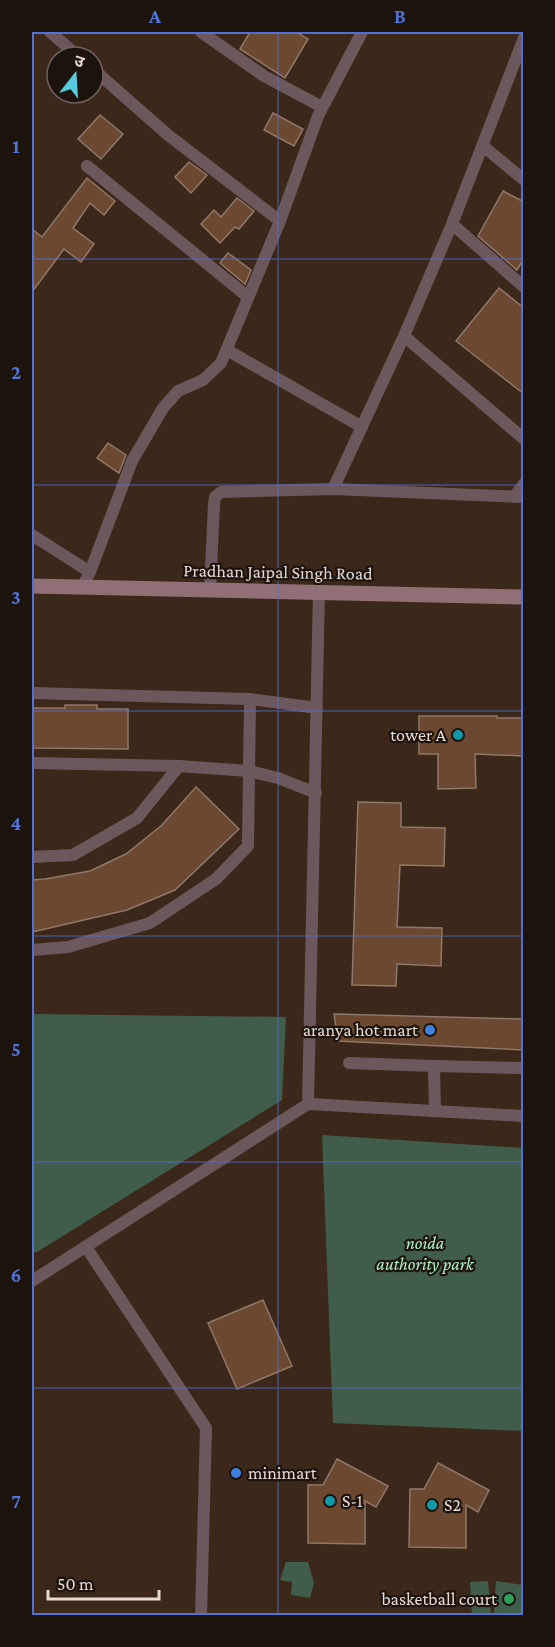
<svg xmlns="http://www.w3.org/2000/svg" width="555" height="1647" viewBox="0 0 555 1647" font-family="'Crimson Pro','Noto Sans Devanagari',serif">
<rect width="100%" height="100%" fill="#3b281b"/>
<g fill="#405d4b">
<path d="M 32,1014 L 286,1017 L 282,1100 L 37,1252 L 32,1252 Z"/>
<path d="M 322,1135 L 523,1148 L 523,1431 L 333,1423 Z"/>
<path d="M 286,1562 L 308,1562 L 314,1583 L 310,1598 L 291,1595 L 292,1582 L 280,1580 Z"/>
<path d="M 488,1581 L 491,1615 L 472,1615 L 470,1582 Z"/>
<path d="M 496,1581 L 523,1585 L 523,1614 L 494,1613 Z"/>
</g>
<g fill="#6c4831" stroke="#8f7769" stroke-width="1.5">
<path d="M 250,32 L 296,32 L 308,39 L 285,78 L 240,49 Z"/>
<path d="M 273,113 L 303,129 L 294,146 L 264,130 Z"/>
<path d="M 100,115 L 123,134 L 101,159 L 78,139 Z"/>
<path d="M 189,162 L 207,175 L 191,193 L 175,177 Z"/>
<path d="M 87,178 L 115,201 L 104,215 L 90,203 L 73,228 L 94,244 L 81,262 L 64,249 L 32,292 L 32,229 L 42,237 Z"/>
<path d="M 503,191 L 524,202 L 524,258 L 517,270 L 478,236 Z"/>
<path d="M 237,198 L 254,211 L 239,229 L 235,227 L 220,243 L 201,224 L 214,210 L 221,217 Z"/>
<path d="M 228,253 L 251,270 L 245,284 L 220,263 Z"/>
<path d="M 499,288 L 524,308 L 524,394 L 456,341 Z"/>
<path d="M 108,443 L 126,455 L 119,473 L 97,458 Z"/>
<path d="M 65,705 L 97,705 L 97,709 L 128,709 L 128,749 L 32,748 L 32,708 L 65,708 Z"/>
<path d="M 419,716 L 497,716 L 497,718 L 524,718 L 524,756 L 475,754 L 476,788 L 438,789 L 438,754 L 419,754 Z"/>
<path d="M 196,787 L 239,829 L 175,890 L 127,910 L 32,932 L 32,880 L 45,879 L 90,871 L 126,854 L 162,825 Z"/>
<path d="M 358,802 L 401,803 L 401,827 L 445,828 L 444,866 L 400,865 L 399,886 L 397,927 L 442,928 L 441,966 L 397,964 L 396,986 L 352,985 Z"/>
<path d="M 334,1014 L 524,1019 L 524,1050 L 338,1041 Z"/>
<path d="M 263,1300 L 292,1366 L 237,1389 L 208,1323 Z"/>
<path d="M 337,1459 L 388,1486 L 376,1507 L 365,1501 L 365,1544 L 308,1543 L 308,1485 L 323,1485 Z"/>
<path d="M 438,1463 L 489,1490 L 478,1512 L 466,1505 L 466,1548 L 409,1547 L 410,1489 L 424,1489 Z"/>
</g>
<g fill="none" stroke-linecap="round" stroke-linejoin="round">
<g stroke="#6c585c" stroke-width="12">
<path d="M 50,32 L 79,57"/>
<path d="M 201,32 L 264,76 L 322,107"/>
<path d="M 93,69 L 168,135 L 280,221"/>
<path d="M 483,146 L 524,180"/>
<path d="M 87,166 L 248,297"/>
<path d="M 452,224 L 524,287"/>
<path d="M 404,336 L 524,439"/>
<path d="M 227,350 L 362,427"/>
<path d="M 333,489 L 404,336 L 452,224 L 524,38"/>
<path d="M 514,497 L 524,484"/>
<path d="M 32,535 L 90,572"/>
<path d="M 82,587 L 90,572 L 132,461 L 163,408 L 178,391 L 203,380 L 221,363 L 280,221 L 318,116 L 362,32"/>
<path d="M 210,590 L 214,504 L 215,497 L 221,492 L 333,489 L 524,497"/>
<path d="M 32,693 L 250,699 L 248,846 L 216,879 L 150,923 L 68,947 L 32,950"/>
<path d="M 250,699 L 317,708"/>
<path d="M 32,763 L 179,766 L 249,771 L 278,778 L 316,793"/>
<path d="M 32,857 L 73,855 L 137,818 L 179,766"/>
<path d="M 349,1063 L 434,1066"/>
<path d="M 308,1104 L 319,592"/>
<path d="M 435,1111 L 434,1066 L 524,1068"/>
<path d="M 86,1247 L 206,1428 L 201,1616"/>
<path d="M 32,1281 L 308,1104 L 524,1116"/>
</g>
<path stroke="#907076" stroke-width="15" d="M 32,586 L 524,597"/>
</g>
<path fill="none" stroke="#5071d6" stroke-width="1.5" stroke-opacity="0.55" d="M 278,32 L 278,1616M 32,259 L 524,259M 32,485 L 524,485M 32,711 L 524,711M 32,936 L 524,936M 32,1162 L 524,1162M 32,1388 L 524,1388"/>
<g fill="#0f9aa8" stroke="#1c130d" stroke-width="2">
<circle cx="458" cy="735" r="6"/>
<circle cx="330" cy="1501" r="6"/>
<circle cx="432" cy="1505" r="6"/>
</g>
<g fill="#3f7fe0" stroke="#1c130d" stroke-width="2">
<circle cx="430" cy="1030" r="6"/>
<circle cx="236" cy="1473" r="6"/>
</g>
<circle fill="#2e9e5b" stroke="#1c130d" stroke-width="2" cx="509" cy="1599" r="6"/>
<g text-anchor="middle" dominant-baseline="central" stroke-width="4.5" stroke-linejoin="round" paint-order="stroke">
<g font-size="18" fill="#e7dad2" stroke="#1c130d">
<text transform="translate(278 572) rotate(1)">Pradhan Jaipal Singh Road</text>
</g>
<g font-size="18" fill="#e7dad2" stroke="#1c130d" text-anchor="end">
<text x="446" y="735">tower A</text>
<text x="418" y="1030">aranya hot mart</text>
<text x="248" y="1473" text-anchor="start">minimart</text>
<text x="342" y="1501" text-anchor="start">S-1</text>
<text x="444" y="1505" text-anchor="start">S2</text>
<text x="497" y="1599">basketball court</text>
</g>
<g font-size="18" font-style="italic" fill="#adf2c7" stroke="#1c130d">
<text x="425" y="1243">noida<tspan x="425" dy="21">authority park</tspan></text>
</g>
</g>
<rect width="555" height="1647" fill="none" stroke="#1c130d" stroke-width="66"/>
<g transform="translate(75 75) rotate(17)"><circle r="28" fill="#1c130d" stroke="#6d635c" stroke-width="1.5"/>
<path d="M0-4.5L10 22L0 15L-10 22Z" fill="#56c9e0"/>
<text y="-9" font-size="16" font-weight="bold" text-anchor="middle" fill="#e7dad2">उ</text>
</g>
<path d="M48 1590v9h111v-9" fill="none" stroke="#e7dad2" stroke-width="3"/>
<text x="57" y="1590" font-size="18" fill="#e7dad2" stroke="#1c130d" stroke-width="4.5" paint-order="stroke">50 m</text>
<rect x="33" y="33" width="489" height="1581" fill="none" stroke="#5071d6" stroke-width="2"/>
<g font-size="20" text-anchor="middle" font-weight="bold" fill="#5071d6">
<text x="155" y="23">A</text>
<text x="400" y="23">B</text>
<text x="16" y="153">1</text>
<text x="16" y="379">2</text>
<text x="16" y="604">3</text>
<text x="16" y="830">4</text>
<text x="16" y="1056">5</text>
<text x="16" y="1282">6</text>
<text x="16" y="1508">7</text>
</g>
</svg>
